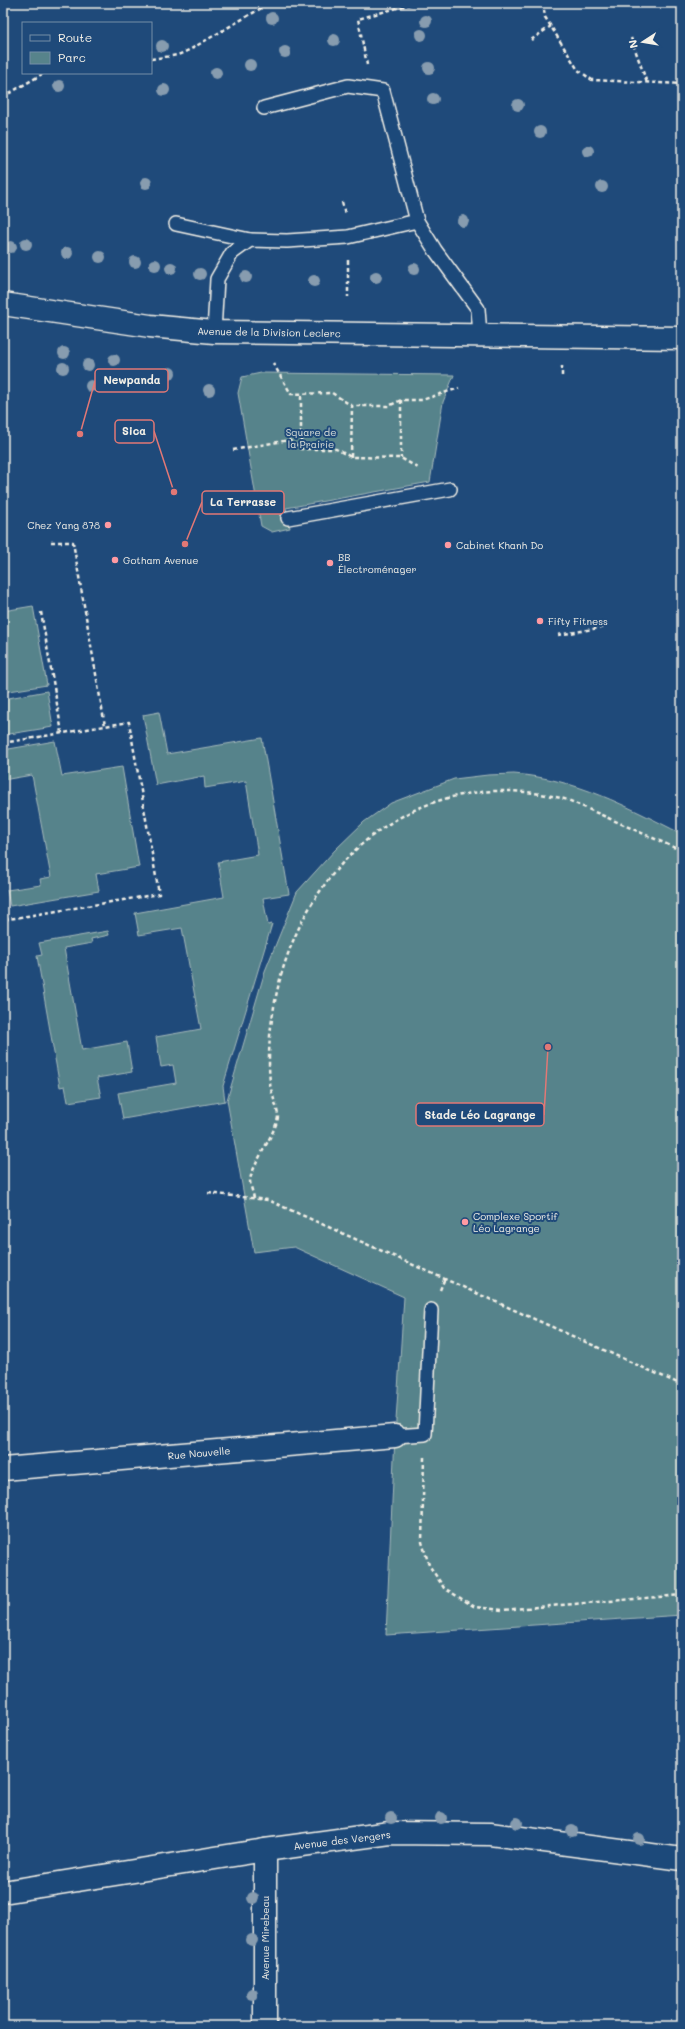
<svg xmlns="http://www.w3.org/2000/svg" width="685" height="2029" viewBox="0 0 685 2029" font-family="Mali,sans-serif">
<rect width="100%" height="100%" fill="#1f4a7a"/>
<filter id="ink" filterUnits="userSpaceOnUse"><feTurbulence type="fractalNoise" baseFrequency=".025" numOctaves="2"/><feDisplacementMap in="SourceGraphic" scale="8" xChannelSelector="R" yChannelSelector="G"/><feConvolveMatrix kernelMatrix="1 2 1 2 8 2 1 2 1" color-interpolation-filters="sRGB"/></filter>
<g filter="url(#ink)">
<g fill="#57838b" stroke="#a6baba">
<path d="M 261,373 L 454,375 L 443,402 L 430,482 L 286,508 L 290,528 L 272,532 L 261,526 L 238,393 L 242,377 Z"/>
<path d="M 33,606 L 47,685 L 3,692 L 3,611 Z"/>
<path d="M 47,691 L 53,727 L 3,735 L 3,699 Z"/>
<path d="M 159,712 L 167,754 L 262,738 L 289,894 L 263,898 L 268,925 L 272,924 L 223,1086 L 225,1101 L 123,1119 L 118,1093 L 176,1083 L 173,1065 L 161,1067 L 156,1037 L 201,1029 L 182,928 L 139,935 L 135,913 L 224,897 L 218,862 L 258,855 L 246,781 L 205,788 L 204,776 L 156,785 L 143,715 Z"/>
<path d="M 55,741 L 62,776 L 122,767 L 139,867 L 96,874 L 99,891 L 10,906 L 7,890 L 41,885 L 40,879 L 51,877 L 32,775 L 3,780 L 3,750 Z"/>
<path d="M 514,774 C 577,779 626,806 682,834 L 682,1615 L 386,1635 L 395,1436 L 404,1297 L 294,1247 L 254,1252 L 227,1100 L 265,971 L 297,892 L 335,850 L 364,822 L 391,803 L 454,779 L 488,775 Z"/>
<path d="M 108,931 L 109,935 L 91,939 L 92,943 L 64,948 L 82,1050 L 127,1042 L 132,1072 L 97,1078 L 101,1097 L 68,1102 L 65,1086 L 60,1087 L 37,956 L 42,955 L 39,943 Z"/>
</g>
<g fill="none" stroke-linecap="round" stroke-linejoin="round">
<defs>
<g id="service">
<path d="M 264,108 L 348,86 L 383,91 L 417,221 L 435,250 L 478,309 L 480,335"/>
<path d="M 176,224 L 250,240"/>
<path d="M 214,332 L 217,279 L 232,253 L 250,240 L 287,241 L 348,237 L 417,221"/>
<path d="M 288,518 L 450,489"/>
<path d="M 395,1436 L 425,1434 L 431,1310"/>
</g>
<g id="minor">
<path d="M 3,1469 L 395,1436"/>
<path d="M 265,1850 L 265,2026"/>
<path d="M 3,1892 L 265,1850 L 390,1833 L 490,1834 L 682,1859"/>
</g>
<path id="secondary" d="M 3,304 L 150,326 L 214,332 L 682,338"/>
</defs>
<use href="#service" stroke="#f4f1e8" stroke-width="16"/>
<use href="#minor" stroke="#f4f1e8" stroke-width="25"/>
<use href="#secondary" stroke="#f4f1e8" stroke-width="25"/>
<g stroke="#f4f1e8" stroke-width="2.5" stroke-dasharray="4 3" stroke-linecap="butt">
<path d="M 543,3 L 545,17 L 578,70 L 592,80 L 682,84"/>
<path d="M 631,38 L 647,83"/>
<path d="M 531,40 L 551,26"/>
<path d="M 151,59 L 178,55 L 191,49 L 270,3"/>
<path d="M 367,65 L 358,19 L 415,3"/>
<path d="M 3,97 L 44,73"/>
<path d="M 342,202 L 345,214"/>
<path d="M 348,260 L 348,297"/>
<path d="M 273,363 L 291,394 L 332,393 L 352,406 L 389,406 L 401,400 L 422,400 L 459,388"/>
<path d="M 562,376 L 562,366"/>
<path d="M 401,400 L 401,458"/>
<path d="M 301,449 L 301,394"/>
<path d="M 233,450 L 289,440 L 301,449 L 336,449 L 351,457 L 401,458 L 420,469"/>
<path d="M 351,457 L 352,406"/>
<path d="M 51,542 L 73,542 L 105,726"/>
<path d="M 41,612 L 62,733"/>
<path d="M 558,635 L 605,627"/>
<path d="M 3,743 L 129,722 L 159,894 L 3,920"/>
<path d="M 208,1193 L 268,1200 L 682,1385"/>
<path d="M 254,1198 C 253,1193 250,1185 250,1180 C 252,1165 278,1129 278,1116 C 277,1105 271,1094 270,1083 C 268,1060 269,1036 273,1013 C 295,867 416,758 568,800 L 682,851"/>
<path d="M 440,1290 L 445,1278"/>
<path d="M 424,1457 L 422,1542 L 429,1565 L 444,1588 L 475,1607 L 502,1610 L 682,1595"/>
</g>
<use href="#service" stroke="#1f4a7a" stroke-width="13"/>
<use href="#minor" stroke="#1f4a7a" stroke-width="22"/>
<use href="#secondary" stroke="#1f4a7a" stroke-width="22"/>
</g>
<g fill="#879caf">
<circle cx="272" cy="18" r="6"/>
<circle cx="426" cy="21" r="6"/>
<circle cx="421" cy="35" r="6"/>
<circle cx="334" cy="40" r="6"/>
<circle cx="162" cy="46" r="6"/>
<circle cx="285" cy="52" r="6"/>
<circle cx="250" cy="65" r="6"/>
<circle cx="429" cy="68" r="6"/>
<circle cx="216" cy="73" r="6"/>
<circle cx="59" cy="86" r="6"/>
<circle cx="164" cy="90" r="6"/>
<circle cx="433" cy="99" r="6"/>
<circle cx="518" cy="105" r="6"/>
<circle cx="540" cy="132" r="6"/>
<circle cx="588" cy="151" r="6"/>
<circle cx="146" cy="183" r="6"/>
<circle cx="602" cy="187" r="6"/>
<circle cx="463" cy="221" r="6"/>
<circle cx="26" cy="244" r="6"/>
<circle cx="11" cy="247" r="6"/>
<circle cx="67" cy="253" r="6"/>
<circle cx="100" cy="257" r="6"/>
<circle cx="135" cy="262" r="6"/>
<circle cx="155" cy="265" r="6"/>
<circle cx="171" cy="268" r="6"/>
<circle cx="414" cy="269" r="6"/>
<circle cx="200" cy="274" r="6"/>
<circle cx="246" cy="277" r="6"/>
<circle cx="376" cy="277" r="6"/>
<circle cx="314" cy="281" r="6"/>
<circle cx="64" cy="353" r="6"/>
<circle cx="114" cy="360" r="6"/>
<circle cx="88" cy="365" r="6"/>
<circle cx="63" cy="368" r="6"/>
<circle cx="170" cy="373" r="6"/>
<circle cx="91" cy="386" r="6"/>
<circle cx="209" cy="390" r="6"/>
<circle cx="391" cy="1818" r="6"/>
<circle cx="441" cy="1818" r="6"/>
<circle cx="517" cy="1823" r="6"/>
<circle cx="572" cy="1831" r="6"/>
<circle cx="639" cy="1839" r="6"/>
<circle cx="253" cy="1898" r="6"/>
<circle cx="252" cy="1940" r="6"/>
<circle cx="252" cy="1994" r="6"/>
</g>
</g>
<g fill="#ff9aa2" stroke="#1f4a7a" stroke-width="1.5">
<circle cx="108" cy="525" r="4"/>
<circle cx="448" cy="545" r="4"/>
<circle cx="115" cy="560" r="4"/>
<circle cx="330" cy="563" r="4"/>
<circle cx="540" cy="621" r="4"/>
<circle cx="465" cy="1222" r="4"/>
</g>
<g text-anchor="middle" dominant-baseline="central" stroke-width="4" stroke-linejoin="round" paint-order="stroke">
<g font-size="10" fill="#f4f1e8" stroke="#1f4a7a">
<text transform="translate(269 332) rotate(1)">Avenue de la Division Leclerc</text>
<text transform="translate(199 1453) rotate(-5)">Rue Nouvelle</text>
<text transform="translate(342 1840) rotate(-7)">Avenue des Vergers</text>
<text transform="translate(265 1938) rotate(-90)">Avenue Mirebeau</text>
</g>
<g font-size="10" fill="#dce0da" stroke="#1f4a7a">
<text x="311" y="432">Square de<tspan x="311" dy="12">la Prairie</tspan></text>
</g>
<g font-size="10" fill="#f4f1e8" stroke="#1f4a7a" text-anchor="start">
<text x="100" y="525" text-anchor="end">Chez Yang 878</text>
<text x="456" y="545">Cabinet Khanh Do</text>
<text x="338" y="557">BB<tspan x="338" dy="12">Électroménager</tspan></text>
<text x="123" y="560">Gotham Avenue</text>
<text x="548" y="621">Fifty Fitness</text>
<text x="473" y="1216">Complexe Sportif<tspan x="473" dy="12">Léo Lagrange</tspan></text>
</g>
</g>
<path fill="none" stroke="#e27875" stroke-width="1.5" d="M80 434L95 381M174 492L154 431M185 544L202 502M548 1047L544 1115"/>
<g fill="#e27875" stroke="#1f4a7a" stroke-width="1.5">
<circle cx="80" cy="434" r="4"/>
<circle cx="174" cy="492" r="4"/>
<circle cx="185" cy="544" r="4"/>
<circle cx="548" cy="1047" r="4"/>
</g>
<g fill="#1f4a7a" stroke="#e27875" stroke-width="1.5">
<rect x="95" y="369" width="73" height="23" rx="4"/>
<rect x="115" y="420" width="39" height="23" rx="4"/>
<rect x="202" y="491" width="82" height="23" rx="4"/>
<rect x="416" y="1103" width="128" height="23" rx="4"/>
</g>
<g font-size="11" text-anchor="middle" font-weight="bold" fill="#f4f1e8">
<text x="132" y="384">Newpanda</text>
<text x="134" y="435">Sica</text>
<text x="243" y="506">La Terrasse</text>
<text x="480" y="1119">Stade Léo Lagrange</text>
</g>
<rect width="685" height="2029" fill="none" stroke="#1f4a7a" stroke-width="16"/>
<rect x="8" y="8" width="669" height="2013" fill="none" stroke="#f4f1e8" stroke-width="1.5" filter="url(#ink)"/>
<rect x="22" y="22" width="130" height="52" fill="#1f4a7a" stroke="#748da6"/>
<rect x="30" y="35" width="20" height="6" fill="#1f4a7a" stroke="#748da6"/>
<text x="58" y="42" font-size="12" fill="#f4f1e8">Route</text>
<rect x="30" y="52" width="20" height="12" fill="#57838b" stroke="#748da6"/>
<text x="58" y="62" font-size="12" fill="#f4f1e8">Parc</text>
<g transform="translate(643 42) rotate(258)" stroke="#1f4a7a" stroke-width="3" paint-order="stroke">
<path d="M0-3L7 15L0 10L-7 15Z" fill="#f4f1e8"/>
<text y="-6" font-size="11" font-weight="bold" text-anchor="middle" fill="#f4f1e8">N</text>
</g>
</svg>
